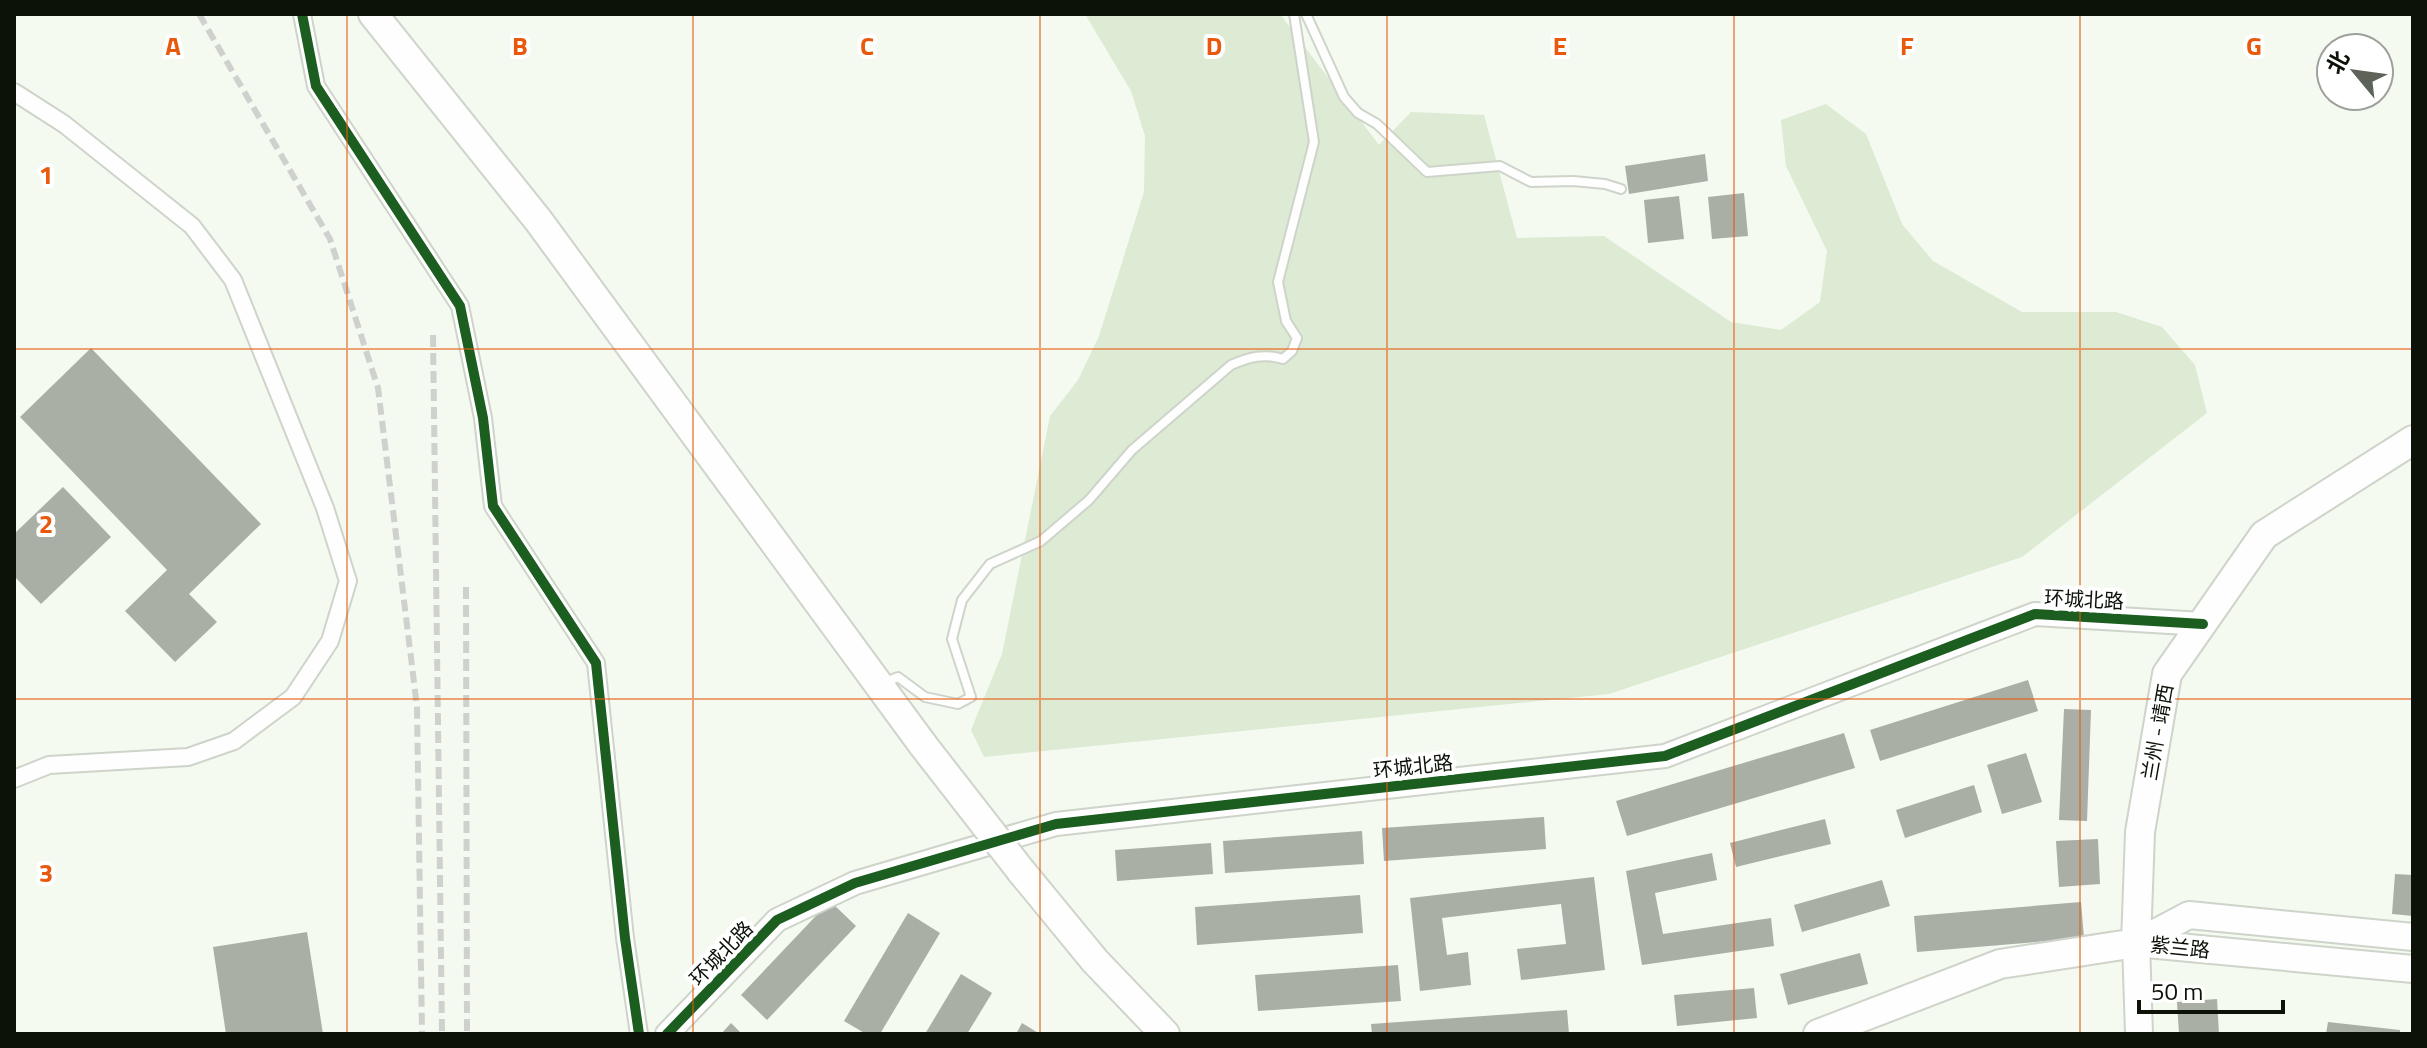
<svg xmlns="http://www.w3.org/2000/svg" width="2427" height="1048" viewBox="0 0 2427 1048" font-family="'Titillium Web','Noto Sans SC',sans-serif">
<rect width="100%" height="100%" fill="#f4faf0"/>
<path fill="#ddead4" d="M 1085,14 L 1280,14 L 1379,145 L 1411,112 L 1484,115 L 1517,238 L 1604,236 L 1731,322 L 1781,330 L 1820,302 L 1827,251 L 1786,166 L 1781,120 L 1826,104 L 1866,134 L 1902,224 L 1933,261 L 2022,312 L 2116,312 L 2162,327 L 2195,365 L 2207,413 L 2022,557 L 1609,694 L 984,757 L 971,730 L 1002,654 L 1050,416 L 1078,380 L 1099,336 L 1144,192 L 1145,136 L 1131,91 Z"/>
<g fill="#aaafa6">
<path d="M 1705,154 L 1708,181 L 1629,194 L 1625,166 Z"/>
<path d="M 1744,193 L 1748,236 L 1712,239 L 1708,197 Z"/>
<path d="M 1679,196 L 1684,239 L 1648,243 L 1644,200 Z"/>
<path d="M 91,348 L 261,524 L 189,594 L 217,622 L 175,662 L 125,611 L 167,570 L 20,417 Z"/>
<path d="M 63,487 L 111,537 L 41,604 L 14,576 L 14,534 Z"/>
<path d="M 2028,680 L 2038,711 L 1880,761 L 1870,730 Z"/>
<path d="M 2064,709 L 2091,710 L 2087,821 L 2059,820 Z"/>
<path d="M 1844,733 L 1855,768 L 1627,836 L 1616,801 Z"/>
<path d="M 2026,753 L 2042,802 L 2002,814 L 1987,765 Z"/>
<path d="M 1974,785 L 1982,812 L 1905,838 L 1896,810 Z"/>
<path d="M 1544,817 L 1546,849 L 1384,861 L 1382,828 Z"/>
<path d="M 1825,819 L 1831,844 L 1736,867 L 1730,843 Z"/>
<path d="M 1362,831 L 1364,864 L 1225,873 L 1223,841 Z"/>
<path d="M 2098,839 L 2100,884 L 2059,887 L 2056,841 Z"/>
<path d="M 1211,843 L 1213,874 L 1117,881 L 1115,850 Z"/>
<path d="M 1712,853 L 1717,880 L 1655,893 L 1663,934 L 1771,918 L 1774,946 L 1642,965 L 1626,871 Z"/>
<path d="M 2395,874 L 2413,875 L 2413,916 L 2392,914 Z"/>
<path d="M 1594,877 L 1605,970 L 1521,980 L 1517,949 L 1566,944 L 1561,904 L 1442,918 L 1447,955 L 1468,952 L 1471,985 L 1420,991 L 1410,898 Z"/>
<path d="M 1882,880 L 1890,906 L 1802,932 L 1794,905 Z"/>
<path d="M 1360,895 L 1363,933 L 1197,945 L 1195,907 Z"/>
<path d="M 830,901 L 856,926 L 767,1020 L 741,995 Z"/>
<path d="M 2081,902 L 2084,938 L 1917,952 L 1914,916 Z"/>
<path d="M 908,913 L 940,933 L 880,1034 L 866,1034 L 844,1021 Z"/>
<path d="M 307,932 L 323,1034 L 226,1034 L 213,947 Z"/>
<path d="M 1860,953 L 1868,984 L 1788,1005 L 1780,974 Z"/>
<path d="M 1398,965 L 1401,1001 L 1258,1011 L 1255,975 Z"/>
<path d="M 961,974 L 992,993 L 967,1034 L 925,1034 Z"/>
<path d="M 1754,988 L 1757,1018 L 1677,1026 L 1674,995 Z"/>
<path d="M 2217,999 L 2219,1034 L 2179,1034 L 2177,1002 Z"/>
<path d="M 1567,1010 L 1569,1034 L 1372,1034 L 1371,1024 Z"/>
<path d="M 2328,1022 L 2400,1030 L 2400,1034 L 2326,1034 Z"/>
<path d="M 731,1023 L 742,1034 L 721,1034 Z"/>
<path d="M 1022,1023 L 1040,1034 L 1016,1034 Z"/>
</g>
<g fill="none" stroke-linecap="round" stroke-linejoin="round">
<defs>
<g id="service">
<path d="M 1306,14 L 1344,97 L 1358,113 L 1377,124 L 1427,172 L 1500,166 L 1531,182 L 1573,181 L 1605,184 L 1621,189"/>
<path d="M 883,683 L 898,677 L 925,697 L 958,704 L 971,697 L 952,639 L 962,600 L 990,564 L 1041,541 L 1089,500 L 1132,450 L 1231,365 C 1249,357 1264,353 1283,359 L 1292,351 L 1297,338 L 1286,321 L 1278,282 L 1314,142 L 1294,14"/>
</g>
<g id="minor">
<path d="M 302,14 L 316,86 L 460,306 L 483,418 L 493,506 L 596,663 L 625,938 L 639,1034"/>
<path d="M 14,92 L 64,124 L 192,226 L 233,280 L 325,508 L 348,581 L 330,641 L 293,697 L 234,741 L 188,757 L 49,765 L 14,779"/>
</g>
<path id="tertiary" d="M 667,1034 L 777,920 L 855,883 L 1056,824 L 1665,756 L 2035,614 L 2203,624"/>
<g id="primary">
<path d="M 2136,943 L 2189,915 L 2413,937"/>
<path d="M 2136,943 L 2413,969"/>
<path d="M 2136,943 L 2139,1034"/>
</g>
<g id="trunk">
<path d="M 373,14 L 538,220 L 923,745"/>
<path d="M 1021,871 L 1095,961 L 1165,1034"/>
<path d="M 1818,1034 L 2000,964 L 2136,943 L 2140,832 L 2167,674 L 2264,535 L 2413,440"/>
</g>
</defs>
<use href="#service" stroke="#ced4c9" stroke-width="12"/>
<use href="#minor" stroke="#ced4c9" stroke-width="20"/>
<use href="#tertiary" stroke="#ced4c9" stroke-width="26"/>
<use href="#primary" stroke="#ced4c9" stroke-width="30"/>
<use href="#trunk" stroke="#ced4c9" stroke-width="32"/>
<use href="#service" stroke="#fdfefd" stroke-width="8"/>
<use href="#minor" stroke="#fdfefd" stroke-width="16"/>
<use href="#tertiary" stroke="#fdfefd" stroke-width="22"/>
<use href="#primary" stroke="#fdfefd" stroke-width="26"/>
<use href="#trunk" stroke="#fdfefd" stroke-width="28"/>
<g stroke="#cfd1cf" stroke-width="6" stroke-dasharray="12 6" stroke-linecap="butt">
<path d="M 199,14 L 330,239 L 378,388 L 417,707 L 422,1034"/>
<path d="M 433,335 L 442,1034"/>
<path d="M 466,587 L 467,1034"/>
</g>
<defs>
<path id="trunk-bridge" d="M 923,745 L 1021,871"/>
</defs>
<use href="#trunk-bridge" stroke="#ced4c9" stroke-width="32" stroke-linecap="butt"/>
<use href="#trunk-bridge" stroke="#fdfefd" stroke-width="28"/>
<defs>
<g id="cycleway">
<path d="M 302,14 L 316,86 L 460,306 L 483,418 L 493,506 L 596,663 L 625,938 L 639,1034"/>
<path d="M 667,1034 L 777,920 L 855,883 L 1056,824 L 1665,756 L 2035,614 L 2203,624"/>
</g>
</defs>
<use href="#cycleway" stroke="#fff" stroke-width="15"/>
<use href="#cycleway" stroke="#1b5e20" stroke-width="10"/>
</g>
<path fill="none" stroke="#e8590c" stroke-width="2" stroke-opacity="0.55" d="M 347,14 L 347,1034M 693,14 L 693,1034M 1040,14 L 1040,1034M 1387,14 L 1387,1034M 1734,14 L 1734,1034M 2080,14 L 2080,1034M 14,349 L 2413,349M 14,699 L 2413,699"/>
<g text-anchor="middle" dominant-baseline="central" stroke-width="8" stroke-linejoin="round" paint-order="stroke">
<g font-size="20" fill="#0c1208" stroke="#fff">
<text transform="translate(2084 599) rotate(3)">环城北路</text>
<text transform="translate(2157 732) rotate(-80)">兰州 - 靖西</text>
<text transform="translate(1413 766) rotate(-6)">环城北路</text>
<text transform="translate(2180 947) rotate(6)">紫兰路</text>
<text transform="translate(721 953) rotate(-46)">环城北路</text>
</g>
</g>
<g font-size="26" text-anchor="middle" font-weight="bold" fill="#e8590c" stroke="#fff" stroke-width="8" stroke-linejoin="round" paint-order="stroke">
<text x="173" y="55">A</text>
<text x="520" y="55">B</text>
<text x="867" y="55">C</text>
<text x="1214" y="55">D</text>
<text x="1560" y="55">E</text>
<text x="1907" y="55">F</text>
<text x="2254" y="55">G</text>
<text x="46" y="184">1</text>
<text x="46" y="533">2</text>
<text x="46" y="882">3</text>
</g>
<rect width="2427" height="1048" fill="none" stroke="#0c1208" stroke-width="32"/>
<g transform="translate(2355 72) rotate(299)"><circle r="38" fill="#ffffff" stroke="#9ea09c" stroke-width="2"/>
<path d="M0-6L14 30L0 20L-14 30Z" fill="#5d6359"/>
<text y="-12" font-size="22" font-weight="bold" text-anchor="middle" fill="#0c1208">北</text>
</g>
<path d="M2139 1000v12h144v-12" fill="none" stroke="#0c1208" stroke-width="4"/>
<text x="2151" y="1000" font-size="24" fill="#0c1208" stroke="#ffffff" stroke-width="6" paint-order="stroke">50 m</text>
</svg>
